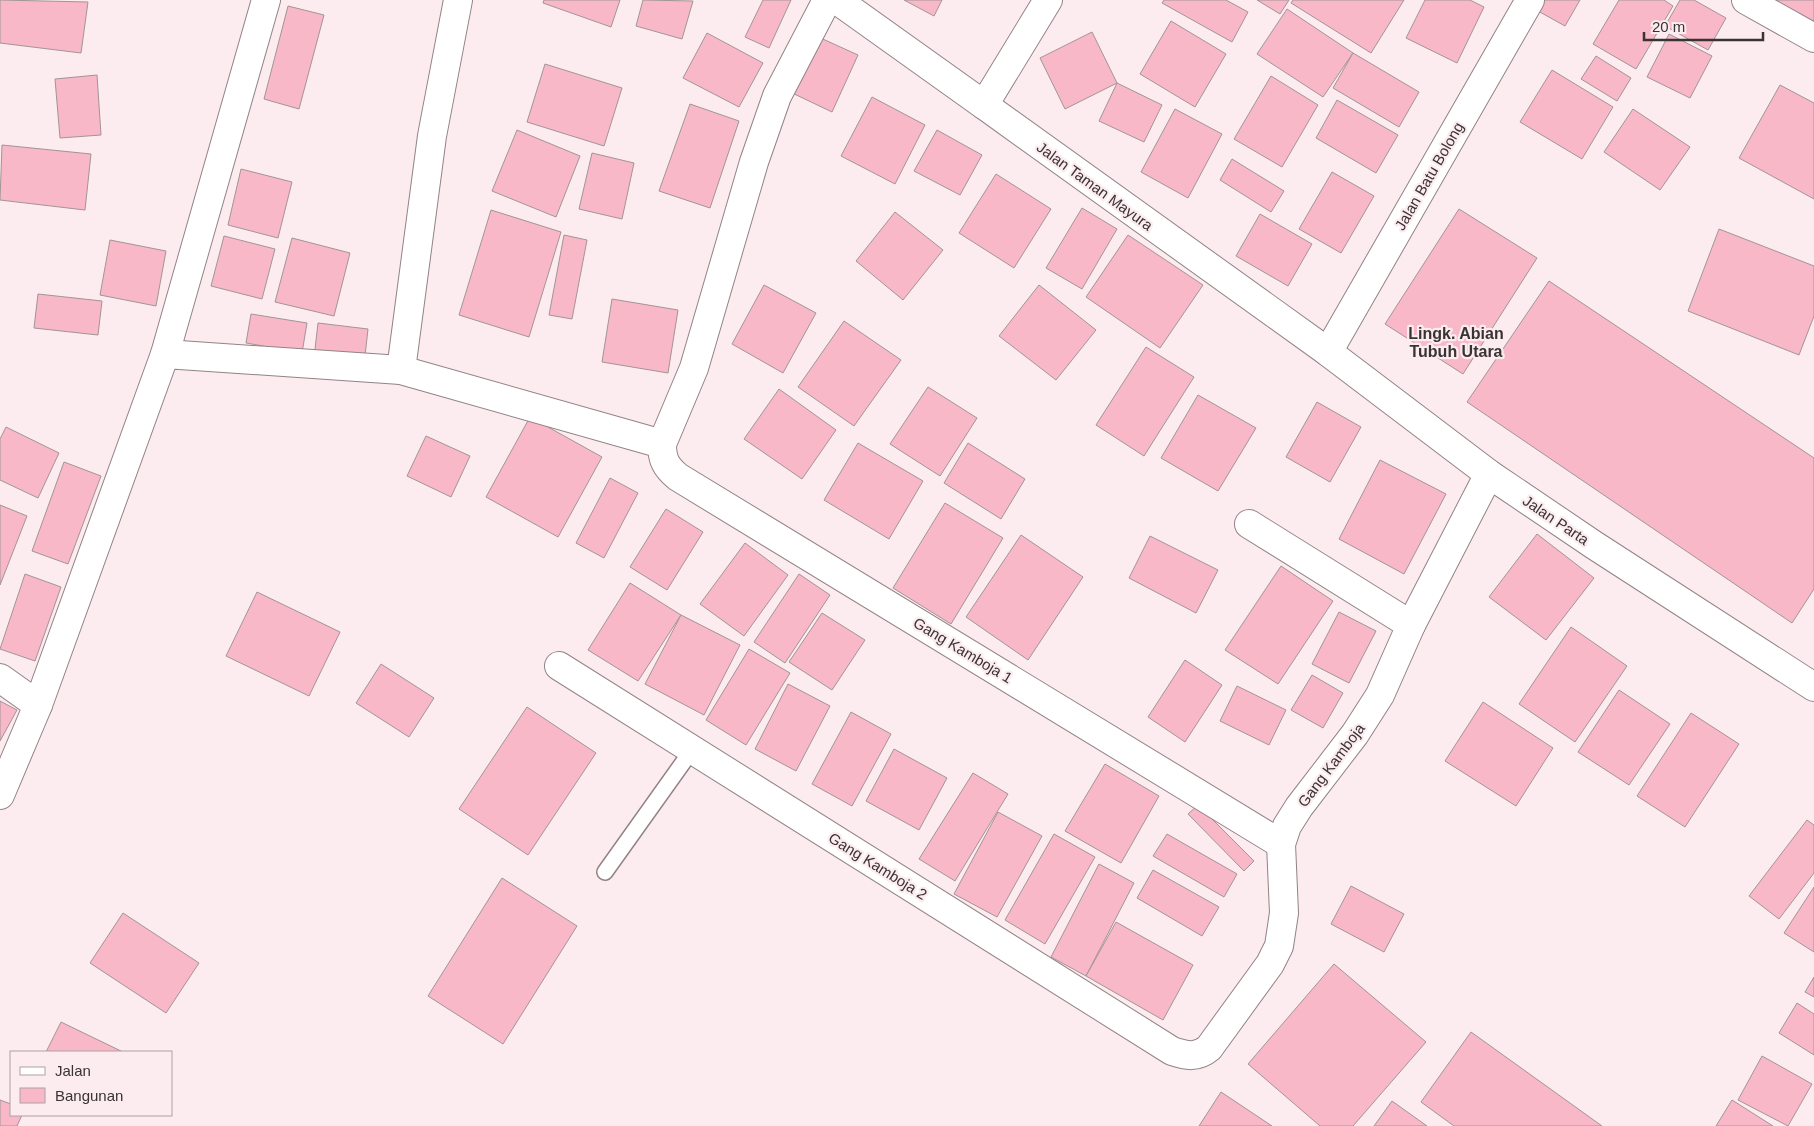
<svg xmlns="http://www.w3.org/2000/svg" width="1814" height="1126" viewBox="0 0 1814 1126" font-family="Arial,sans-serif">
<rect width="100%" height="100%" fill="#fcecef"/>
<g fill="#f8b8c7" stroke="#a29497">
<path d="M 0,0 L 88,2 L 81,53 L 0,43 Z"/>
<path d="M 544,0 L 620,0 L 611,27 L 543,3 Z"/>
<path d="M 643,0 L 693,1 L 682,39 L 636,26 Z"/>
<path d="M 763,0 L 791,0 L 769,48 L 745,37 Z"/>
<path d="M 904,0 L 942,0 L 934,16 Z"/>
<path d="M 1164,0 L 1226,0 L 1248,12 L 1232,42 L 1162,3 Z"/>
<path d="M 1257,0 L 1289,0 L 1280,14 Z"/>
<path d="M 1293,0 L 1404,0 L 1371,53 L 1291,3 Z"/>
<path d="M 1425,0 L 1470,0 L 1484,7 L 1457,63 L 1406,38 Z"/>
<path d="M 1544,0 L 1580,0 L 1565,26 L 1538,11 Z"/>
<path d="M 1619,0 L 1664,0 L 1673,6 L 1636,69 L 1593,44 Z"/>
<path d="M 1680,0 L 1694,0 L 1726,18 L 1708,50 L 1665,26 Z"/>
<path d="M 1763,0 L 1814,0 L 1814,30 Z"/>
<path d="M 288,6 L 324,15 L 299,109 L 264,99 Z"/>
<path d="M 1287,9 L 1353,53 L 1323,97 L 1257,54 Z"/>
<path d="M 1171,21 L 1226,54 L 1195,107 L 1140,74 Z"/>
<path d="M 1092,32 L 1117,83 L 1065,109 L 1040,58 Z"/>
<path d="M 707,33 L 763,63 L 739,107 L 683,78 Z"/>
<path d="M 1669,34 L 1712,56 L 1690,98 L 1647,77 Z"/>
<path d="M 814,35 L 858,55 L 832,112 L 788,91 Z"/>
<path d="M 1353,53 L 1419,92 L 1399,127 L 1333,88 Z"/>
<path d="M 1596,56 L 1631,78 L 1617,101 L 1581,79 Z"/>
<path d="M 545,64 L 622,88 L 604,146 L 527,122 Z"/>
<path d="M 1552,70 L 1613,107 L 1582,159 L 1520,122 Z"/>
<path d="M 97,75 L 101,135 L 60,138 L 55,79 Z"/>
<path d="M 1271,76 L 1318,105 L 1282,167 L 1234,139 Z"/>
<path d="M 1117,83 L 1162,105 L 1144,142 L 1099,121 Z"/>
<path d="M 1780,85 L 1814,103 L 1814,199 L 1739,158 Z"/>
<path d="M 872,97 L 925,125 L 895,184 L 841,156 Z"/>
<path d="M 1337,100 L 1398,135 L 1376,173 L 1316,138 Z"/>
<path d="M 690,104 L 739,121 L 710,208 L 659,191 Z"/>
<path d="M 1175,109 L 1222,134 L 1188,198 L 1141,172 Z"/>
<path d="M 1633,109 L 1690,147 L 1660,190 L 1604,152 Z"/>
<path d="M 517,130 L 580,156 L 556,217 L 492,191 Z"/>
<path d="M 937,130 L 982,155 L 960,195 L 914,171 Z"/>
<path d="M 2,145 L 91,154 L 85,210 L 0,200 Z"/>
<path d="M 592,153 L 634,163 L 622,219 L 579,209 Z"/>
<path d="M 1232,159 L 1284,191 L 1271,212 L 1220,180 Z"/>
<path d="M 241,169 L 292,182 L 278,238 L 228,225 Z"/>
<path d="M 1332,172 L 1374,196 L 1341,253 L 1299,229 Z"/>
<path d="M 996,174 L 1051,209 L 1014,268 L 959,233 Z"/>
<path d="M 1082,208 L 1117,229 L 1082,289 L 1046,268 Z"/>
<path d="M 1459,209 L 1537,258 L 1463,374 L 1385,324 Z"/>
<path d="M 491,210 L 561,232 L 529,337 L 459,315 Z"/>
<path d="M 895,212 L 943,250 L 903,300 L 856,261 Z"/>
<path d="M 1260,214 L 1312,244 L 1288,286 L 1236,256 Z"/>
<path d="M 1719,229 L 1814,266 L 1814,316 L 1799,355 L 1688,311 Z"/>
<path d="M 564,235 L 587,240 L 572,319 L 549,315 Z"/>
<path d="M 1128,235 L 1203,285 L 1160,348 L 1086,297 Z"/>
<path d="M 224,236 L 275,249 L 262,299 L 211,286 Z"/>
<path d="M 292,238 L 350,253 L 334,316 L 275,302 Z"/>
<path d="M 110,240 L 166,251 L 156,306 L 100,295 Z"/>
<path d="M 1549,281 L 1814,458 L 1814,589 L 1792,623 L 1467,402 Z"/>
<path d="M 764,285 L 816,313 L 783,373 L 732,344 Z"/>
<path d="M 1039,285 L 1096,330 L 1056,380 L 999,336 Z"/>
<path d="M 38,294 L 102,301 L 98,335 L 34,328 Z"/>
<path d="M 612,299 L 678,310 L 668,373 L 602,362 Z"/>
<path d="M 251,314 L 307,323 L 302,353 L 246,343 Z"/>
<path d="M 844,321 L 901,360 L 854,426 L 798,387 Z"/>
<path d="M 318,323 L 368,329 L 364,365 L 314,358 Z"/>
<path d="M 1146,347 L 1194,377 L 1144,456 L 1096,425 Z"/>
<path d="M 928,387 L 977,418 L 940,476 L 890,444 Z"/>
<path d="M 779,389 L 836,430 L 802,479 L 744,439 Z"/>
<path d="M 1198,395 L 1256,428 L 1218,491 L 1161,458 Z"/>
<path d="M 1317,402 L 1361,427 L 1330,482 L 1286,457 Z"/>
<path d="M 530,417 L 602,457 L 558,537 L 486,497 Z"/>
<path d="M 6,427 L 59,453 L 38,498 L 0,480 L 0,439 Z"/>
<path d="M 426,436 L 470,456 L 451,497 L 407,476 Z"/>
<path d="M 858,443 L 923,481 L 889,539 L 824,500 Z"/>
<path d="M 968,443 L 1025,479 L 1001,519 L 944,483 Z"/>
<path d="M 1380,460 L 1446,494 L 1404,574 L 1339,539 Z"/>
<path d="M 64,462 L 101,476 L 68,564 L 32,551 Z"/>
<path d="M 610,478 L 638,493 L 604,558 L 576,543 Z"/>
<path d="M 945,503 L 1003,538 L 951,624 L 893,588 Z"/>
<path d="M 0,505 L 27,516 L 0,585 Z"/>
<path d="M 666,509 L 703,532 L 667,590 L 630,567 Z"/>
<path d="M 1537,534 L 1594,578 L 1546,640 L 1489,597 Z"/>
<path d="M 1021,535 L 1083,577 L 1028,660 L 966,617 Z"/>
<path d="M 1150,536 L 1218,570 L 1196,613 L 1129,578 Z"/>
<path d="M 745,543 L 788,575 L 744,636 L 700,604 Z"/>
<path d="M 1281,566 L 1333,601 L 1278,684 L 1225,650 Z"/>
<path d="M 25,574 L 61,587 L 35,661 L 0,649 Z"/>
<path d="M 799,574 L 830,595 L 785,663 L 754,642 Z"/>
<path d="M 630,583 L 681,615 L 638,681 L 588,650 Z"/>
<path d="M 257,592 L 340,632 L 309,696 L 226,656 Z"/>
<path d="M 1339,612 L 1376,631 L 1349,683 L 1312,664 Z"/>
<path d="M 822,613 L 865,640 L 832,690 L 789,662 Z"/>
<path d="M 681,615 L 740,645 L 704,715 L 645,684 Z"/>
<path d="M 1571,627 L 1627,666 L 1575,742 L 1519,704 Z"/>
<path d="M 749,649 L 790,673 L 746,745 L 706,720 Z"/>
<path d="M 1185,660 L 1222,685 L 1185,742 L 1148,717 Z"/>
<path d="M 381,664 L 434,698 L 409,737 L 356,703 Z"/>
<path d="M 1312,675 L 1343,693 L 1323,728 L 1291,710 Z"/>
<path d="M 788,684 L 830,706 L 796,771 L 755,749 Z"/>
<path d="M 1237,686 L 1286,710 L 1269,745 L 1220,721 Z"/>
<path d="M 1619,690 L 1670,724 L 1629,785 L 1578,752 Z"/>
<path d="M 0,701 L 17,710 L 0,741 Z"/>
<path d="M 1483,702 L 1553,748 L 1516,806 L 1445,761 Z"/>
<path d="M 527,707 L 596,753 L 528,855 L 459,809 Z"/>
<path d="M 851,712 L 891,734 L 852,806 L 812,784 Z"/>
<path d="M 1691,713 L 1739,744 L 1685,827 L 1637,796 Z"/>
<path d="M 894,749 L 947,778 L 919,830 L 866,801 Z"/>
<path d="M 1105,764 L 1159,796 L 1121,863 L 1065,831 Z"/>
<path d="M 973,773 L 1008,794 L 955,881 L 919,859 Z"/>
<path d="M 1198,805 L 1254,861 L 1244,871 L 1188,814 Z"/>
<path d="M 998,812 L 1042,836 L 997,917 L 954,894 Z"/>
<path d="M 1807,820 L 1814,825 L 1814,873 L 1779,919 L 1749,896 Z"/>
<path d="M 1054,834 L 1095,857 L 1045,944 L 1005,920 Z"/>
<path d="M 1167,834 L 1237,874 L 1224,897 L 1153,856 Z"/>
<path d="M 1099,864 L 1134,883 L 1086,976 L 1051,957 Z"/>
<path d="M 1153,870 L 1219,907 L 1202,936 L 1137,898 Z"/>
<path d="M 502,878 L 577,926 L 503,1044 L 428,996 Z"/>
<path d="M 1351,886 L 1404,914 L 1384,952 L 1331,924 Z"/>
<path d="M 1814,887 L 1814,952 L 1784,933 Z"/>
<path d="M 123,913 L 199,963 L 166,1013 L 90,963 Z"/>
<path d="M 1116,922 L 1193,965 L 1163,1020 L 1086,976 Z"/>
<path d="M 1334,964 L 1426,1042 L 1353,1126 L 1320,1126 L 1248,1064 Z"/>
<path d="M 1814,977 L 1814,997 L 1805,992 Z"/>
<path d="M 1797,1003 L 1814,1014 L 1814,1055 L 1779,1033 Z"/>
<path d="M 61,1022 L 123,1052 L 46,1052 Z"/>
<path d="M 1471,1032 L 1602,1126 L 1454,1126 L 1421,1102 Z"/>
<path d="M 1762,1056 L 1812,1084 L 1788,1126 L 1738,1100 Z"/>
<path d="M 1221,1092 L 1272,1126 L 1199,1126 Z"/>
<path d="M 0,1100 L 11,1104 L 11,1115 L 22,1115 L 17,1126 L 0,1126 Z"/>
<path d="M 1732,1100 L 1773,1126 L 1716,1126 Z"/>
<path d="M 1392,1101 L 1427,1126 L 1374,1126 Z"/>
</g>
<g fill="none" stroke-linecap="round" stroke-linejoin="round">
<defs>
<path id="lane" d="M 605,872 L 692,750"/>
<g id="street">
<path d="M 827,0 L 777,96 L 754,162 L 694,368 L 662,444 C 662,460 666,467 678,477 L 1281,844"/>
<path d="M 837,0 L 984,105"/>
<path d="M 1048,0 L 984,105 L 1328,352 L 1489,474 L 1594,545 L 1814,687"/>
<path d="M 1746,0 L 1814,38"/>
<path d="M 1328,352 L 1530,0"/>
<path d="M 165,354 L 266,0"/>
<path d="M 401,370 L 662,444"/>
<path d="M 1249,524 L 1411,625"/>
<path d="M 559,666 L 1172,1051 C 1187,1056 1197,1058 1209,1048 L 1270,964 L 1279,946 L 1284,913 L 1281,844 L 1287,826 L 1299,807 L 1355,734 L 1380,695 L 1411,625 L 1489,474"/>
<path d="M 0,678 L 38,705"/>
<path d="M 0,795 L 38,705 L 165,354 L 401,370 L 432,136 L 458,0"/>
</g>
</defs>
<use href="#lane" stroke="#928386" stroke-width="18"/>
<use href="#street" stroke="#928386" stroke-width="30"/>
<use href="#lane" stroke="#fff" stroke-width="15"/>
<use href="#street" stroke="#fff" stroke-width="28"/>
</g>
<g text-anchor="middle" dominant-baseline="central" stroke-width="4.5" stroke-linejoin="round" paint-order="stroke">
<g font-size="15" fill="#393334" stroke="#fcecef">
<text transform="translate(1429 176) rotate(-60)">Jalan Batu Bolong</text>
<text transform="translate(1095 186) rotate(36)">Jalan Taman Mayura</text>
<text transform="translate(1556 520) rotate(34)">Jalan Parta</text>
<text transform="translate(963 650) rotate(31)">Gang Kamboja 1</text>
<text transform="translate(1331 765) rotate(-53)">Gang Kamboja</text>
<text transform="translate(878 866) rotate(32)">Gang Kamboja 2</text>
</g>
<g font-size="16" font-weight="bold" fill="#393334" stroke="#fcecef">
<text x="1456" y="333">Lingk. Abian<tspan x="1456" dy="18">Tubuh Utara</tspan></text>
</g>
</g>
<rect x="10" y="1051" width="162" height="65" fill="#fcecef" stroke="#aea2a4"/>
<rect x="20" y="1067" width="25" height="8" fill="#ffffff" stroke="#aea2a4"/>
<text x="55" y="1076" font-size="15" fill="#393334">Jalan</text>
<rect x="20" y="1088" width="25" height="15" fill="#f8b8c7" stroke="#aea2a4"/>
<text x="55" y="1101" font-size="15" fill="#393334">Bangunan</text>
<path d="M1644 32v8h119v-8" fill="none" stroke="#393334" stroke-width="2.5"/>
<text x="1652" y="32" font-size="15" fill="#393334" stroke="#fcecef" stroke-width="4" paint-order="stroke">20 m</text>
</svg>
